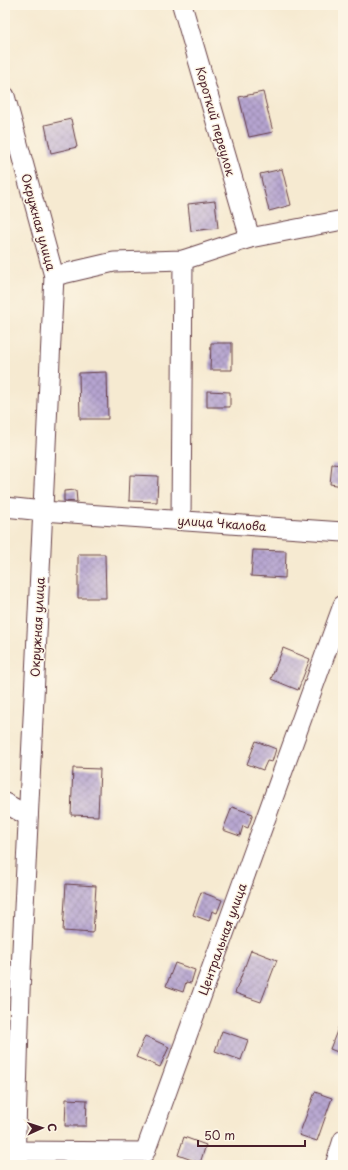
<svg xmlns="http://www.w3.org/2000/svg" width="348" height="1170" viewBox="0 0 348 1170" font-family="'Playpen Sans',sans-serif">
<defs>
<pattern id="building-cross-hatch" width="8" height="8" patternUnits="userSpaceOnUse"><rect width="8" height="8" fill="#b5a4d0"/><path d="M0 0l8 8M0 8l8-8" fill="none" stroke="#9585a9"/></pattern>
</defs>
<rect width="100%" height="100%" fill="#fcf5e5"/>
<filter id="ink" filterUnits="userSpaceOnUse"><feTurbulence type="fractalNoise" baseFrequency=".025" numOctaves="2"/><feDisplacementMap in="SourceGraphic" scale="8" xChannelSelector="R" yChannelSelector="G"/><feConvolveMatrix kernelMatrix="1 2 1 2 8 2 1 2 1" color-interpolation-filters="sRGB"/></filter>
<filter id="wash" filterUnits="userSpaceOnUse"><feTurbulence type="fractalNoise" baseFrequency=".012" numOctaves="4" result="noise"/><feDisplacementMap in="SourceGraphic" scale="16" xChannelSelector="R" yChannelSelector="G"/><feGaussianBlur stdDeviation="0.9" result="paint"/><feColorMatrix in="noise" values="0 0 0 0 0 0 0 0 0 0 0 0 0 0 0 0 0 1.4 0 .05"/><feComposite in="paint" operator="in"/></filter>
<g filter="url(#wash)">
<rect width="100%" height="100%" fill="#f6ead1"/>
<g id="blocks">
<g fill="url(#building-cross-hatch)">
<path d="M 263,92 L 273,132 L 249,137 L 239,97 Z"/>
<path d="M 71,119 L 77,147 L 51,153 L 45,125 Z"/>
<path d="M 282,169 L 291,205 L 269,211 L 260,174 Z"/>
<path d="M 215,201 L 218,228 L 191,231 L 188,204 Z"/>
<path d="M 211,343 L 232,343 L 232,370 L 210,370 Z"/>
<path d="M 107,372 L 108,419 L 80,419 L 79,373 Z"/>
<path d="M 207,391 L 230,392 L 230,407 L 207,407 Z"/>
<path d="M 332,464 L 343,465 L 343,486 L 330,484 Z"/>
<path d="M 130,475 L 158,476 L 157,502 L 129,501 Z"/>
<path d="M 76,490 L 77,502 L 64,501 L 64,491 Z"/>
<path d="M 253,550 L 286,551 L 285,578 L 251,576 Z"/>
<path d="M 78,554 L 105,554 L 106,598 L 78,598 Z"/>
<path d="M 283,648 L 310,659 L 298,690 L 271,679 Z"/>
<path d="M 256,741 L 276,749 L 272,762 L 267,761 L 263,770 L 247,764 Z"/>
<path d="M 73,768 L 100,769 L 98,816 L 71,815 Z"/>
<path d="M 232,807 L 253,814 L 248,828 L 243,826 L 240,836 L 223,830 Z"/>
<path d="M 66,884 L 96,886 L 93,933 L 63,931 Z"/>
<path d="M 201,892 L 222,900 L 217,913 L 212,911 L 209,921 L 193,915 Z"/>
<path d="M 251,950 L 277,960 L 261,1002 L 235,993 Z"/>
<path d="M 175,963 L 195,970 L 191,983 L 186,982 L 183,992 L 166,986 Z"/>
<path d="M 342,1018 L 343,1018 L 343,1054 L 330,1049 Z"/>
<path d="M 222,1031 L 248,1040 L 241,1060 L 215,1051 Z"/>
<path d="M 145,1036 L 169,1047 L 160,1067 L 136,1057 Z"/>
<path d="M 315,1092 L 332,1098 L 317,1141 L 299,1135 Z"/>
<path d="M 66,1099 L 87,1100 L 86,1126 L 65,1126 Z"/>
<path d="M 184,1137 L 206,1145 L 200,1163 L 178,1155 Z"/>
</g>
</g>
</g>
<g filter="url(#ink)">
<use href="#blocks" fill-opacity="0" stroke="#643d44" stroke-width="1"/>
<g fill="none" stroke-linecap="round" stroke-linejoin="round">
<defs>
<g id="minor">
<path d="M 182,5 L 250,238"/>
<path d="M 5,96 L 54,276 L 20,992 L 15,1165"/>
<path d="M 54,276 L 114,262 L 183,260 L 250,238 L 343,220"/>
<path d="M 5,507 L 43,511 L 343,532"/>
<path d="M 181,520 L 183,260"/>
<path d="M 5,803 L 28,816"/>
<path d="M 15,1151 L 145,1152 L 343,605"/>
<path d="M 335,1165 L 343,1140"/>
</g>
</defs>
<use href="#minor" stroke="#643d44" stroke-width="21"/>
<use href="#minor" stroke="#fff" stroke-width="19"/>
</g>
</g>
<g text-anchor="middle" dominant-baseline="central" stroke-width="3" stroke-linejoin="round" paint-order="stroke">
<g font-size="12" fill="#4a1f2b" stroke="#fcf5e5">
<text transform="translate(216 121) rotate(74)">Короткий переулок</text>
<text transform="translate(39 222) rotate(75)">Окружная улица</text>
<text transform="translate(222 523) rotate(4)">улица Чкалова</text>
<text transform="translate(37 627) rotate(-87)">Окружная улица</text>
<text transform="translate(222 939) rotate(-70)">Центральная улица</text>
</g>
</g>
<rect width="348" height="1170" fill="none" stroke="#fcf5e5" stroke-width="20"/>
<g transform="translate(42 1128) rotate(87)" stroke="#fcf5e5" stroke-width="3" paint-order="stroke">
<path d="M0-3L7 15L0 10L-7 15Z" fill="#4a1f2b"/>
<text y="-6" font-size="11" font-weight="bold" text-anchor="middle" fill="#4a1f2b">С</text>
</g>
<path d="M198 1140v6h107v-6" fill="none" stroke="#4a1f2b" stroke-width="2"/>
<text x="204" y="1140" font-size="12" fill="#4a1f2b" stroke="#fcf5e5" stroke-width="3" paint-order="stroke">50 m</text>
</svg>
